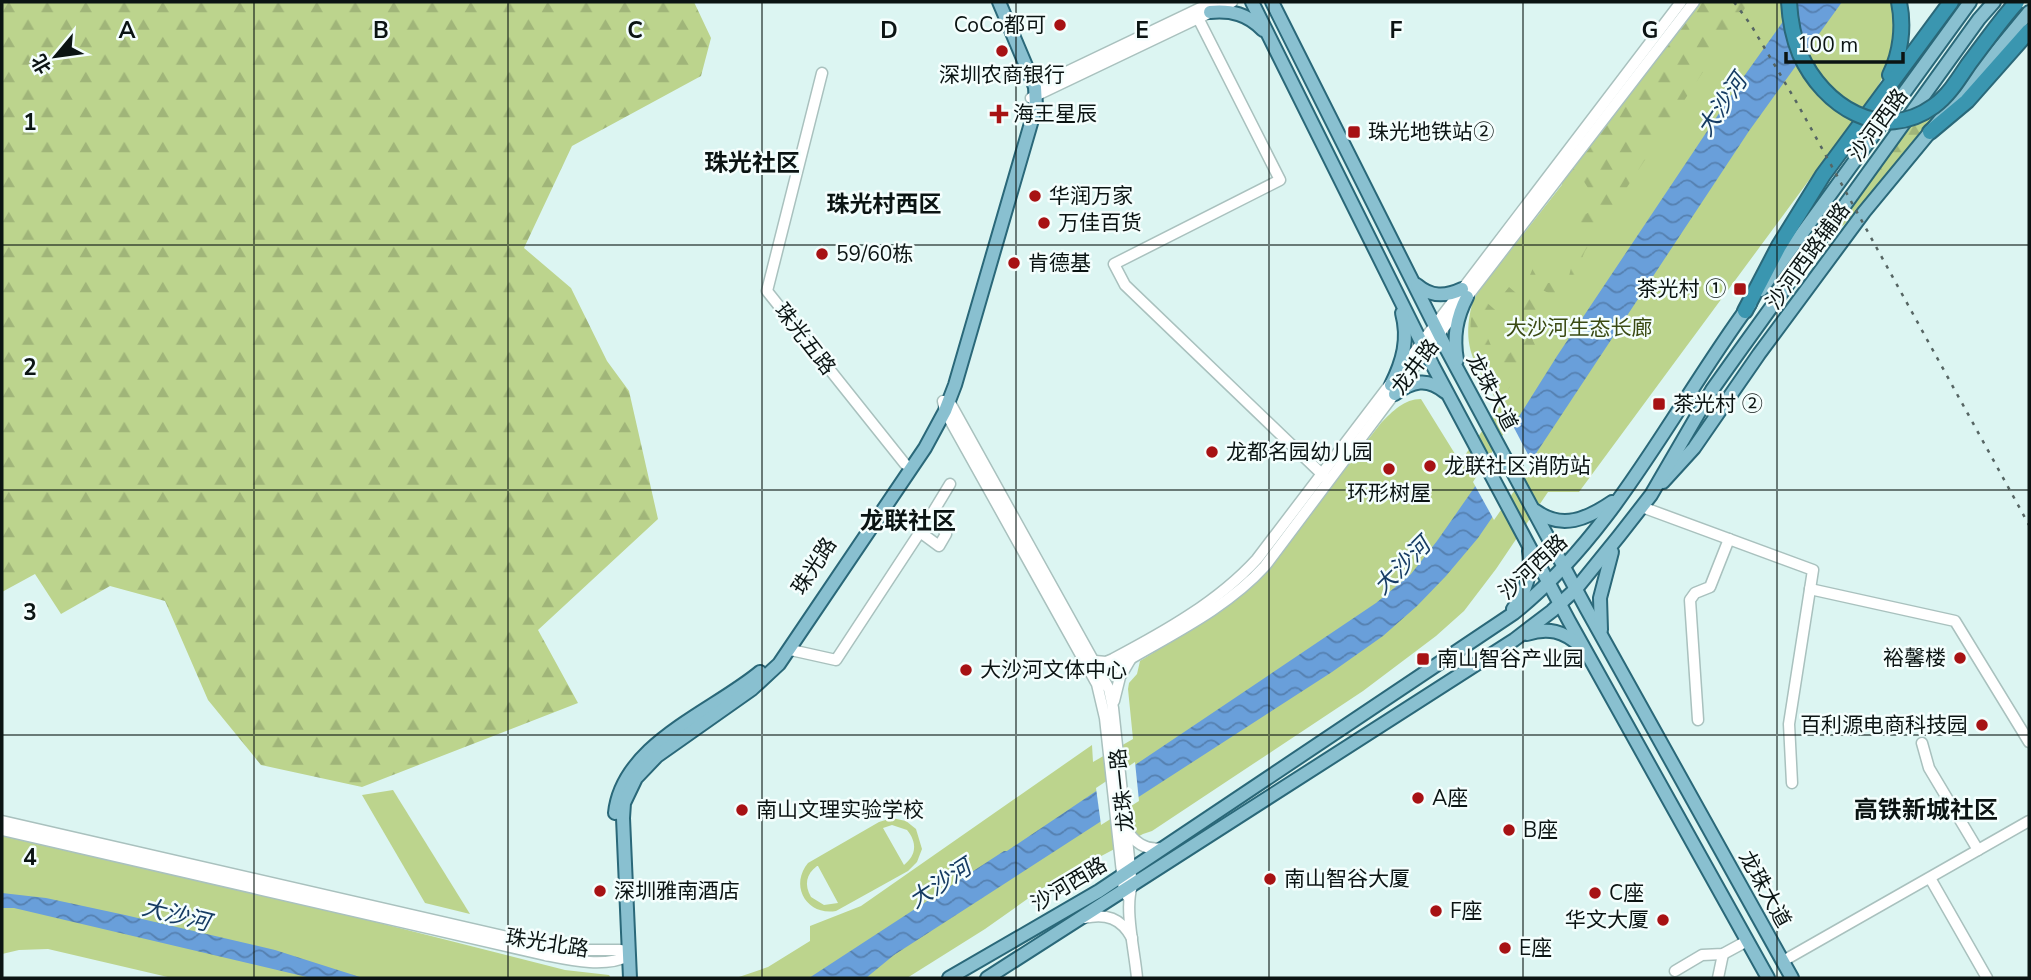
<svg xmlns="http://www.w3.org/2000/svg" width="2031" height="980" viewBox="0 0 2031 980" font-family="'Nunito Sans','Noto Sans SC',sans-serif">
<defs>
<pattern id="forest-firs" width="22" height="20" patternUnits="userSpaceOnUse" patternTransform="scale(1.75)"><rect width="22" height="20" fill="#bcd48d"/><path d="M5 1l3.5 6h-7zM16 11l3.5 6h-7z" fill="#a0b579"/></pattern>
<pattern id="water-waves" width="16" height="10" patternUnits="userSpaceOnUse" patternTransform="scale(1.75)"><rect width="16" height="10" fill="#699fda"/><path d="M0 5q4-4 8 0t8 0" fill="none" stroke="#5580b0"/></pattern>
</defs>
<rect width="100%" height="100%" fill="#dcf5f2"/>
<g fill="#bcd48d" fill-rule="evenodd">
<path d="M 1705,2 L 1894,2 L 1897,30 L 1886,71 L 1877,88 L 1579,492 L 1548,492 L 1496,569 L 1464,611 L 1436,636 L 1363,691 L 1152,831 L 1143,834 L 1050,883 L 985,929 L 907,978 L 736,978 L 768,967 L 810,941 L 810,926 L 861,906 L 1092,745 L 1093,762 L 1133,739 L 1128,689 L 1129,683 L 1137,674 L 1140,661 L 1223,610 L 1258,581 L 1381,423 C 1393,411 1404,399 1421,399 L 1460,462 L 1500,406 C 1475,363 1459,349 1474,297 Z"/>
<path d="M 393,790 L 470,914 L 425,903 L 362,795 Z"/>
<path d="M 892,818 L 906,821 L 916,829 L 922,849 L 917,862 L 908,871 L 836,911 C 807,916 789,886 808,863 L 879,822 ZM 892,825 L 907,830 C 917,842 917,855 904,865 L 883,828 ZM 817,866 L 818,866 L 838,903 L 824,905 L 811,897 C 804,885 806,874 817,866 Z"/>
<path d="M 2,836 L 360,918 L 565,970 L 609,975 L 611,978 L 172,978 L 48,949 L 19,950 L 2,954 Z"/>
</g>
<g fill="url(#forest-firs)">
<path d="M 2,2 L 694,2 L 711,38 L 701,76 L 572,146 L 524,248 L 571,288 L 607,361 L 629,391 L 658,519 L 538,630 L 578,703 L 362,787 L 261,765 L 208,700 L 165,601 L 110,586 L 61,614 L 35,574 L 2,592 Z"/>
<path d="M 1697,2 L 1749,2 L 1585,251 L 1567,294 L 1562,300 L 1527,282 L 1533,268 L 1548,283 L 1561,281 L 1569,276 L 1575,253 L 1571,243 L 1582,234 L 1576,224 L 1580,217 L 1597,208 L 1595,199 L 1583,180 L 1568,192 L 1559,181 Z"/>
<path d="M 1946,102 L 1844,225 L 1840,227 L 1840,221 L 1910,124 Z"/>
<path d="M 1509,287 L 1523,299 L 1530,298 L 1537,301 L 1540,309 L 1549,313 L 1553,318 L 1543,331 L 1531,330 L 1497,302 Z"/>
<path d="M 1478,298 L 1484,300 L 1503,317 L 1486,334 L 1493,350 L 1509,354 L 1521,338 L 1531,336 L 1535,345 L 1503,398 L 1498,399 C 1480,366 1459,335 1478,298 Z"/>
</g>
<g fill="url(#water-waves)">
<path d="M 1797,2 L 1842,2 L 1749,131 L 1537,452 L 1478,538 L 1446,576 L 1417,606 L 1383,636 L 1332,672 L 894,955 L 866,978 L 809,978 L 1004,851 L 1007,851 L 1376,603 L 1411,574 L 1437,541 L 1474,488 L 1557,356 L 1742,79 Z"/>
<path d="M 2,893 L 46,898 L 125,915 L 275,950 L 363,978 L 311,978 L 14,908 L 2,908 Z"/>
</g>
<g fill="#dcf5f2">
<path d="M 1511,422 L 1533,464 L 1494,520 L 1473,482 Z"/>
<path d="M 1135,762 L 1139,801 L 1101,825 L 1096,788 Z"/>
</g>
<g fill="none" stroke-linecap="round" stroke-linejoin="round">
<defs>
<g id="minor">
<path d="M 1198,18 L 1280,180 L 1114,264 L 1125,285 L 1326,478"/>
<path d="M 822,73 L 767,291 L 905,464"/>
<path d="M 1035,87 L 1213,2"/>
<path d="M 1031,98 L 1232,2"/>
<path d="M 1642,507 L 1813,570 L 1789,724 L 1792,783"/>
<path d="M 1810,589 L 1955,621 L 2029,742"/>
<path d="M 791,650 L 836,660 L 920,532 L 939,546 L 946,534 L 933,512 L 950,484"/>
<path d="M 1095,661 L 1106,662 L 1113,659 C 1164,632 1218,602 1257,559 L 1681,2"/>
<path d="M 1097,670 L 1108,670 L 1118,666 C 1168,636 1225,610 1265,566 L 1467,297 L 1694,2"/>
<path d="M 1114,701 L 1120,677 L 1130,660"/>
<path d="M 1698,720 L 1690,600 L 1695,593 L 1710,587 L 1729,539"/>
<path d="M 1922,743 L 1929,768 L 1978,850"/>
<path d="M 2,821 L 546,946 L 584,950 L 621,950 L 629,956"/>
<path d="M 1126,828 C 1133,842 1146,851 1162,848"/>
<path d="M 2,830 L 545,955 C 570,960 604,968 629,956"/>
<path d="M 1930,878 L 1987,978"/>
<path d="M 1128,897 L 1124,891 L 1105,718 L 1097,684 L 945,411 L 943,401 L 949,401 L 1109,689 L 1113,708 L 1132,886 C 1124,908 1135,953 1137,978"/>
<path d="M 1084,918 C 1106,913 1121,918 1132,938"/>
<path d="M 1783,961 L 2029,821"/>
<path d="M 1675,971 L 1702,955 L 1723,954 L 1747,941"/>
<path d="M 1718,978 L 1723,954"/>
</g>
<g id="major">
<path d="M 1252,2 L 1433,366 L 1569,621 L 1768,978"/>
<path d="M 1272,2 L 1447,350 L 1586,608 L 1792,978"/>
<path d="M 1210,12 C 1231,10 1248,14 1263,30"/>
<path d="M 1417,285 C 1431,297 1445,297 1462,289"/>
<path d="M 1761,290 L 1970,2"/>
<path d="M 1457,360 C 1453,337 1456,318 1467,297"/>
<path d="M 1391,385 C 1403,361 1409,339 1402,313"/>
<path d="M 1395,394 C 1412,381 1427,377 1445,392"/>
<path d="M 1663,482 L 1694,448 L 1759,354 L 1864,212 L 2029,12"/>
<path d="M 1536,511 C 1562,530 1587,519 1612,502"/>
<path d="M 1513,609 C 1526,592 1532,573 1529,551"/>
<path d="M 1601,630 L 1600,598 L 1612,552"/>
<path d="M 1527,634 C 1548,627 1564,631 1580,646"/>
<path d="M 615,813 C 622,744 712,712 760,672"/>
<path d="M 630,978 L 623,818 L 624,803 L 636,778 L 657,756 L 752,689 L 779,664 L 925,448 L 945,411 L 955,385 L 1036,106 L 1035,87 L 999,2"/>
<path d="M 949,978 L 1099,891 L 1514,613 C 1615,533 1674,407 1750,304"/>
<path d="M 987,978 L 1514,640 L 1552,611 L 1576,589 L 1619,536 L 1651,495 L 1712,390 L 1739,352 L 1979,19 L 1994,2"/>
</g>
<g id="highway">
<path d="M 1890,75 C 1901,53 1904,26 1899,2"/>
<path d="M 1930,132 L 1967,101 L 2029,31"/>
<path d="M 1745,311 L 1779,246 L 1823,175 L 1951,2"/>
</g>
</defs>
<use href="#minor" stroke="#a9c1be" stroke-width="13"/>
<use href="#major" stroke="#2a6879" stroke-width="16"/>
<use href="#highway" stroke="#2a6879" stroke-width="18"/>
<use href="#minor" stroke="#fff" stroke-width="10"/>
<use href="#major" stroke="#89c0d0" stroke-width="12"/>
<use href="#highway" stroke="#3a96b0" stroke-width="14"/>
<path stroke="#566563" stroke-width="2.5" stroke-dasharray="3.5 7" stroke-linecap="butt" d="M 1734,2 L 1751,25 L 1797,103 L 2029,525"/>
<defs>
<path id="highway-bridge" d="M 1789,2 C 1790,20 1793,37 1800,54 C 1823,106 1882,144 1934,106 C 1948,96 1958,80 1968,65 C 1984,44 1999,22 2017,2"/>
</defs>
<use href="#highway-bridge" stroke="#2a6879" stroke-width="18" stroke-linecap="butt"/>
<use href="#highway-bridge" stroke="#3a96b0" stroke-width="14"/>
</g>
<path fill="none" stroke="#0b1413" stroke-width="2" stroke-opacity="0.55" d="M 254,2 L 254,978M 508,2 L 508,978M 762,2 L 762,978M 1016,2 L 1016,978M 1269,2 L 1269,978M 1523,2 L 1523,978M 1777,2 L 1777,978M 2,245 L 2029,245M 2,490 L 2029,490M 2,735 L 2029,735"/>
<g fill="#a71214" stroke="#f4fefd" stroke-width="2.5">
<circle cx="1060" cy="25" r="7"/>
<circle cx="1002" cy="51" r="7"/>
<path d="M995.5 103.5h7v7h7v7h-7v7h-7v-7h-7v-7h7z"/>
<rect x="1347" y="125" width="14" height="14" rx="3.5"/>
<circle cx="1035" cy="196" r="7"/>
<circle cx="1044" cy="223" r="7"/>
<circle cx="822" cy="254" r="7"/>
<circle cx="1014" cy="263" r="7"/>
<rect x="1733" y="282" width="14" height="14" rx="3.5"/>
<rect x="1652" y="397" width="14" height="14" rx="3.5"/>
<circle cx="1212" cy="452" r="7"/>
<circle cx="1430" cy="466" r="7"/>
<circle cx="1389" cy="469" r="7"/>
<circle cx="1960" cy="658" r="7"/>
<rect x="1416" y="652" width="14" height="14" rx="3.5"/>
<circle cx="966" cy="670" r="7"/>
<circle cx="1982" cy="725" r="7"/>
<circle cx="1418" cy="798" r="7"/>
<circle cx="742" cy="810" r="7"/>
<circle cx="1509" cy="830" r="7"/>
<circle cx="1270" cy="879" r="7"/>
<circle cx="600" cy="891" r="7"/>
<circle cx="1595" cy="893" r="7"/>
<circle cx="1436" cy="911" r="7"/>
<circle cx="1663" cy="920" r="7"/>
<circle cx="1505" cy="948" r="7"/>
</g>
<g text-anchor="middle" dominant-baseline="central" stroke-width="5" stroke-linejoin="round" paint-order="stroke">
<g font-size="21" fill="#0b1413" stroke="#f4fefd" text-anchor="start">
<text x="1046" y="25" text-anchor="end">CoCo都可</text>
<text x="1002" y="75" text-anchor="middle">深圳农商银行</text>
<text x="1013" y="114">海王星辰</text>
<text x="1368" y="132">珠光地铁站②</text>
<text x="1049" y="196">华润万家</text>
<text x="1058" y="223">万佳百货</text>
<text x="836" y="254">59/60栋</text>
<text x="1028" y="263">肯德基</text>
<text x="1726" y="289" text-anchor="end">茶光村 ①</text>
<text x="1673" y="404">茶光村 ②</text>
<text x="1226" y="452">龙都名园幼儿园</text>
<text x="1444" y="466">龙联社区消防站</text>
<text x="1389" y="493" text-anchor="middle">环形树屋</text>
<text x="1946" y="658" text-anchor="end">裕馨楼</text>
<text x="1437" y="659">南山智谷产业园</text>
<text x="980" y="670">大沙河文体中心</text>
<text x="1968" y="725" text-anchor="end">百利源电商科技园</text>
<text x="1432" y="798">A座</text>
<text x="756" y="810">南山文理实验学校</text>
<text x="1523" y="830">B座</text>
<text x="1284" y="879">南山智谷大厦</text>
<text x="614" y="891">深圳雅南酒店</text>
<text x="1609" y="893">C座</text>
<text x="1450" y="911">F座</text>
<text x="1649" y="920" text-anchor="end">华文大厦</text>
<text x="1519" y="948">E座</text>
</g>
<g font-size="21" fill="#0b1413" stroke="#f4fefd">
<text transform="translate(1878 125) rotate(-54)">沙河西路</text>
<text transform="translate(1808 256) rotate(-54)">沙河西路辅路</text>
<text transform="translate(805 339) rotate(52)">珠光五路</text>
<text transform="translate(1415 367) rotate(-53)">龙井路</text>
<text transform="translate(1492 392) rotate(62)">龙珠大道</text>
<text transform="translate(814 566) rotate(-57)">珠光路</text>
<text transform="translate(1533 567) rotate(-43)">沙河西路</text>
<text transform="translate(1122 790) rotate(-96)">龙珠一路</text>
<text transform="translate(1069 884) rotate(-31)">沙河西路</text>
<text transform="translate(1765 889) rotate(61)">龙珠大道</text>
<text transform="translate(547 943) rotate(9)">珠光北路</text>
</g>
<g font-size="21" fill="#3a4a12" stroke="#f4fefd">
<text x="1579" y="328">大沙河生态长廊</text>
</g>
<g font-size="23" font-style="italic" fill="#163c63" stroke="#f4fefd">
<text transform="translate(1722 105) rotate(-56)">大沙河</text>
<text transform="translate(1402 566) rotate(-45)">大沙河</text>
<text transform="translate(940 884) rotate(-33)">大沙河</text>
<text transform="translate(176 915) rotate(14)">大沙河</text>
</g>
<g font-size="23" font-weight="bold" fill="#0b1413" stroke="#f4fefd">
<text x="884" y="204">珠光村西区</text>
</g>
<g font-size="24" font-weight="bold" fill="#0b1413" stroke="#f4fefd">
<text x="752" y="163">珠光社区</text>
<text x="908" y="521">龙联社区</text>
<text x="1926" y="810">高铁新城社区</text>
</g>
</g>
<g font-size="23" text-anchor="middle" font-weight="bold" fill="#0b1413" stroke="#f4fefd" stroke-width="5" stroke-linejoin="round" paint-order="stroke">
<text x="127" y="38">A</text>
<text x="381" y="38">B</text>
<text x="635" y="38">C</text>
<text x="889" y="38">D</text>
<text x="1142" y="38">E</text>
<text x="1396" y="38">F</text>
<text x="1650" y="38">G</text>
<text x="30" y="130">1</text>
<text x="30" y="375">2</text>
<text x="30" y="620">3</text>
<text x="30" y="865">4</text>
</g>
<rect width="2031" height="980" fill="none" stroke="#0b1413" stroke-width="7"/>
<g transform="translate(56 56) rotate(241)" stroke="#f4fefd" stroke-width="5" paint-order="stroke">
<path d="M0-5L12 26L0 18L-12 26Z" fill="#0b1413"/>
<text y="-10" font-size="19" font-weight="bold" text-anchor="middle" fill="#0b1413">北</text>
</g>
<path d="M1786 52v10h117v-10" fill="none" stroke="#0b1413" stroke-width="3.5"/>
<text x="1797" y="52" font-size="21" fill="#0b1413" stroke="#f4fefd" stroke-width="5" paint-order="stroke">100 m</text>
</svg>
